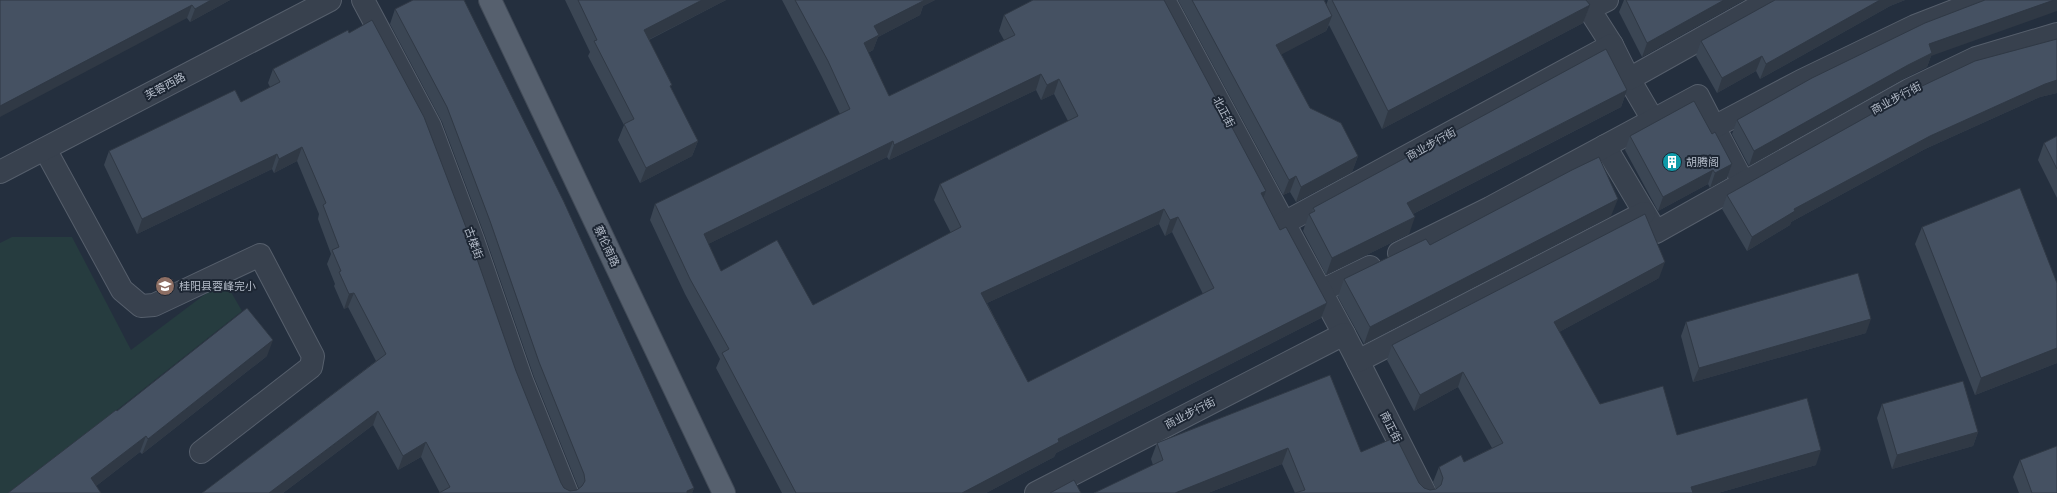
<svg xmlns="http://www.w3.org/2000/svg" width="2057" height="493" viewBox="0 0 2057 493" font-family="Mulish,'Noto Sans SC',sans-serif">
<rect width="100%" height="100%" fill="#242f3e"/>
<path fill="#263c3f" d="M 12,237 L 72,237 L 131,350 L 224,280 L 242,311 L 12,493 L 0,493 L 0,243 Z"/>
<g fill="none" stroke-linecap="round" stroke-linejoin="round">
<defs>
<g id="minor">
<path d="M 363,0 L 430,126 L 473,240 L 522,381 L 567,493"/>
<path d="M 1164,0 L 1284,223"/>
<path d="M 1607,0 L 1589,9 L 1612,45"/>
<path d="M 1629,79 L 1653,120"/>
<path d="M 1714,127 L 1743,182"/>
<path d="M 1605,146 L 1656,232 L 1909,90 L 1976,58 L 2057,34"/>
<path d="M 45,149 L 122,290 L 141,306 L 154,305 L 260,255 L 313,356 L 311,367 L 201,452"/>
<path d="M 0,172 L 330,0"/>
<path d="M 1399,253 L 1490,208 L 1698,96 L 1714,127 L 1801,81 L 1915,26 L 1982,0"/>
<path d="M 1321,291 L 1370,267"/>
<path d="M 1344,334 L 1284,223 L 1612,45 L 1629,79 L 1770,0"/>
<path d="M 1358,361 L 1425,493"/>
<path d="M 1036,493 L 1344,334 L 1358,361 L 1644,213"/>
</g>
<path id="major" d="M 490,0 L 724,493"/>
</defs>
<use href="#minor" stroke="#565f6c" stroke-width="24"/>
<use href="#major" stroke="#414a57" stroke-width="24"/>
<use href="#minor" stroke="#38414e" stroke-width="22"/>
<use href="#major" stroke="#56606e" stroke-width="22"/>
</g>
<g fill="#3b4654" fill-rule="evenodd">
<path d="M 0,0 L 230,0 L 190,22 L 187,18 Z"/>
<path d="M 565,0 L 726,0 L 649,40 L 671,88 L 698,141 L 692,156 L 640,183 L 618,140 L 624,125 L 588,56 L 590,52 Z"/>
<path d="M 782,0 L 935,0 L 923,6 L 920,15 L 878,37 L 873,50 L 868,53 L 889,96 L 1004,40 L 999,31 L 1004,15 L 1266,191 L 1264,198 L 1280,230 L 1327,303 L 1321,318 L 1056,453 L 1054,457 L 986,493 L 782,493 L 716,368 L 720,359 L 685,294 L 650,220 L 655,204 L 840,114 L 822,77 ZM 1036,90 L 1041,100 L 1054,94 L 1068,121 L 940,184 L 934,200 L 951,233 L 813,305 L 721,271 L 708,244 L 887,157 L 889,160 ZM 1159,224 L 1165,236 L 1172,232 L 1203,294 L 1028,382 L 987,303 Z"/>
<path d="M 1178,0 L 1324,0 L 1326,5 L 1328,0 L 1586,0 L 1590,5 L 1583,23 L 1382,129 L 1329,25 L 1326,31 L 1281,54 L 1310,108 L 1358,156 L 1352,172 L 1296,202 L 1290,192 L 1283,195 Z"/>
<path d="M 1624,0 L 1744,0 L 1642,57 L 1619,12 Z"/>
<path d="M 1775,0 L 1905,0 L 1890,6 L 1760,79 L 1756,71 L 1717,93 L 1696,56 L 1701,41 Z"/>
<path d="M 395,9 L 694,488 L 692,493 L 439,493 L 440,493 L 421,457 L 398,470 L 373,425 L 283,493 L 202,493 L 376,361 L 348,307 L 344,309 L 334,286 L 335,284 L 327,264 L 331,254 L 318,219 L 319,214 L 297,161 L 274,173 L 272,169 L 137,234 L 104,165 L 109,151 L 241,102 L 270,87 L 268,83 L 273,69 L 516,371 L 561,483 L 564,488 L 570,491 L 577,490 L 579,489 L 534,377 L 485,236 L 442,122 L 390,24 Z"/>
<path d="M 2057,39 L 2057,93 L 2040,97 L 1925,149 L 1791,222 L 1790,225 L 1747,251 L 1722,209 L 1727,195 Z"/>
<path d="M 1931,56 L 1927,67 L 1903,79 L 1749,166 L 1732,134 L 1737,120 Z"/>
<path d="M 1627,90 L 1621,107 L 1413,214 L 1409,234 L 1326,275 L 1303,231 L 1309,214 L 1312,213 L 1313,208 Z"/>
<path d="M 1712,134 L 1732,164 L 1727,178 L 1710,188 L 1708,184 L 1658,211 L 1625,150 L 1630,136 Z"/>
<path d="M 2057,136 L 2057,198 L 2038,160 L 2044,143 Z"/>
<path d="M 1611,216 L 1364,344 L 1338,297 L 1344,279 L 1430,245 Z"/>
<path d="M 1922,227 L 2057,283 L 2057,363 L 1975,395 L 1915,244 Z"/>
<path d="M 1659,278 L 1559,332 L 1600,404 L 1677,435 L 1816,465 L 1718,493 L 1295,493 L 1282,464 L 1208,493 L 1094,493 L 1153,465 L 1151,459 L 1157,443 L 1330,375 L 1361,452 L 1419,483 L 1424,488 L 1430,490 L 1436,489 L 1433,482 L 1439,467 L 1464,462 L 1492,448 L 1458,387 L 1414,411 L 1387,360 L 1392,345 Z"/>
<path d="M 1686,322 L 1866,333 L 1693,382 L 1681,336 Z"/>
<path d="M 267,356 L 142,454 L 140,452 L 96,486 L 8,493 L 117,411 Z"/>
<path d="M 1882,404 L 1978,432 L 1973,446 L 1892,469 L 1877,418 Z"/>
<path d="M 2020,460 L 2057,493 L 2019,493 L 2013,477 Z"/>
</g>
<g fill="#303945">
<path d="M 211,0 L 230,0 L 190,22 L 195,9 Z"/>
<path d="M 702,0 L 726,0 L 638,45 L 644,30 Z"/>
<path d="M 920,0 L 935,0 L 923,6 L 920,15 L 878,37 L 873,50 L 858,58 L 864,43 L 874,26 Z"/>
<path d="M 1724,0 L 1744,0 L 1642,57 L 1647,43 Z"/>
<path d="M 1880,0 L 1905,0 L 1890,6 L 1760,79 L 1766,64 Z"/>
<path d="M 2054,0 L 2057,0 L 2057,11 L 1931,56 L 1927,67 L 1903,79 L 1749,166 L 1754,151 L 1908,65 L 1929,44 Z"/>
<path d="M 192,5 L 187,18 L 0,117 L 0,106 Z"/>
<path d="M 1590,5 L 1583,23 L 1382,129 L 1388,111 Z"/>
<path d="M 1332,16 L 1326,31 L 1271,60 L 1276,45 Z"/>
<path d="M 1762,56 L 1756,71 L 1717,93 L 1722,78 Z"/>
<path d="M 1041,74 L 1036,90 L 889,160 L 894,145 Z"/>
<path d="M 1059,79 L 1054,94 L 1041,100 L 1047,85 Z"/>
<path d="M 2057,80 L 2057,93 L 2040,97 L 1925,149 L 1791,222 L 1790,225 L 1747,251 L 1752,237 L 1794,209 L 1930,136 L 2045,84 Z"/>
<path d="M 1627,90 L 1621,107 L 1401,220 L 1407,203 Z"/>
<path d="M 698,141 L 692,156 L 640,183 L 646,168 Z"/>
<path d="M 893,141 L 887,157 L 698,249 L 704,234 Z"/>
<path d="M 302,147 L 297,161 L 274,173 L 279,159 Z"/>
<path d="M 277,154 L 272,169 L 137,234 L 142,219 Z"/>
<path d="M 1358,156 L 1352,172 L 1296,202 L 1301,187 Z"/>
<path d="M 1732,164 L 1727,178 L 1710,188 L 1715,173 Z"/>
<path d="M 1713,170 L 1708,184 L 1658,211 L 1663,197 Z"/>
<path d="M 1296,176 L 1290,192 L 1283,195 L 1289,180 Z"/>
<path d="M 1266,191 L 1261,206 L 1261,193 Z"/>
<path d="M 1618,199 L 1611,216 L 1364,344 L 1370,327 Z"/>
<path d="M 1164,209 L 1159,224 L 976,308 L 981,293 Z"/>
<path d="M 1178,217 L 1172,232 L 1165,236 L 1170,220 Z"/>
<path d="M 1415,217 L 1409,234 L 1326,275 L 1332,258 Z"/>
<path d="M 1665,262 L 1659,278 L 1548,338 L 1554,322 Z"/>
<path d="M 354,293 L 348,307 L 344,309 L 349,294 Z"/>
<path d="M 1327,303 L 1321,318 L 1056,453 L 1054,457 L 986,493 L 962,493 L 1058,439 Z"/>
<path d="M 1871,319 L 1866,333 L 1693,382 L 1699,368 Z"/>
<path d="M 273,340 L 267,356 L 142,454 L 148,439 Z"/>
<path d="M 2057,348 L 2057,363 L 1975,395 L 1981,378 Z"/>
<path d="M 1463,372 L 1458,387 L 1414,411 L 1420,395 Z"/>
<path d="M 378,411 L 373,425 L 283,493 L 269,493 Z"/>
<path d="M 1978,432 L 1973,446 L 1892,469 L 1897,455 Z"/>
<path d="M 146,436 L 140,452 L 87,493 L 91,478 Z"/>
<path d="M 426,442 L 421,457 L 398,470 L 403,456 Z"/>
<path d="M 1288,448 L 1282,464 L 1208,493 L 1175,493 Z"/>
<path d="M 1821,450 L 1816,465 L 1718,493 L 1689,493 L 1691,487 Z"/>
<path d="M 694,488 L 692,493 L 686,493 L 687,491 Z"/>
</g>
<g fill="#455162" stroke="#303945" fill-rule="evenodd">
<path d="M 0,0 L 211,0 L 195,9 L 192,5 L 0,106 Z"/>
<path d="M 413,0 L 464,0 L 564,202 L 694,488 L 687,491 L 687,493 L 439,493 L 450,487 L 426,442 L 403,456 L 378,411 L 269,493 L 202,493 L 386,354 L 354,293 L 349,294 L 339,272 L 341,271 L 332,250 L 339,247 L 323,205 L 326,203 L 302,147 L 279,159 L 277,154 L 142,219 L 109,151 L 235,90 L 241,102 L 280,82 L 273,69 L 348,30 L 349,33 L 372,20 L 424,117 L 467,230 L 516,371 L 561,483 L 564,488 L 570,491 L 577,490 L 582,486 L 585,481 L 584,474 L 539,362 L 490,221 L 447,107 L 395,9 Z"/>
<path d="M 578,0 L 702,0 L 644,30 L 672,85 L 670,86 L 698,141 L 646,168 L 624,124 L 634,119 L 594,41 L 597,40 Z"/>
<path d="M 795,0 L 925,0 L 874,26 L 879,35 L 864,43 L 889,96 L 1015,35 L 1004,15 L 1033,0 L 1164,0 L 1266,191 L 1261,193 L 1280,230 L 1286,227 L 1327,303 L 1058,439 L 1059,442 L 962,493 L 796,493 L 722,353 L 729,349 L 690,279 L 655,204 L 850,109 L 828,61 ZM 1041,74 L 1047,85 L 1059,79 L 1078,116 L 940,184 L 961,227 L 813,305 L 777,240 L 721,271 L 704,234 L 893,141 L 894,145 ZM 1164,209 L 1170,220 L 1178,217 L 1214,288 L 1028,382 L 981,293 Z"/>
<path d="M 1192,0 L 1324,0 L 1332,16 L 1276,45 L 1310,108 L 1341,123 L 1358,156 L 1301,187 L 1296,176 L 1289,180 Z"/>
<path d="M 1332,0 L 1586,0 L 1590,5 L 1388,111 Z"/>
<path d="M 1626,0 L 1724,0 L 1647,43 Z"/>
<path d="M 1775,0 L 1880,0 L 1766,64 L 1762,56 L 1722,78 L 1701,41 Z"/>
<path d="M 1985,0 L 2054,0 L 1929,44 L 1932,53 L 1908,65 L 1754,151 L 1737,120 L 1812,78 L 1925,23 Z"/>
<path d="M 2057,39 L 2057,80 L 2045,84 L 1930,136 L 1794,209 L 1795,211 L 1752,237 L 1727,195 L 1920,87 L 1975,61 Z"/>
<path d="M 1606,49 L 1627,90 L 1407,203 L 1415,217 L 1332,258 L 1309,214 L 1315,211 L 1313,208 Z"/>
<path d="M 1694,101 L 1712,134 L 1715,132 L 1732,164 L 1715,173 L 1713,170 L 1663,197 L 1630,136 Z"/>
<path d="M 2057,136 L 2057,169 L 2044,143 Z"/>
<path d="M 1599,157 L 1618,199 L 1370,327 L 1344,279 L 1426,239 L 1430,245 L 1572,170 Z"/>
<path d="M 2020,188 L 2057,283 L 2057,348 L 1981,378 L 1922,227 Z"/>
<path d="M 1645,214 L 1665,262 L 1554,322 L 1600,404 L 1663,386 L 1677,435 L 1807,398 L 1821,450 L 1691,487 L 1693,493 L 1295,493 L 1305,490 L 1288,448 L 1175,493 L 1094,493 L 1163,460 L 1157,443 L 1330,375 L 1361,452 L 1396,437 L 1419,483 L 1424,488 L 1430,490 L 1436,489 L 1441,485 L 1443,478 L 1439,467 L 1461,455 L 1464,462 L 1503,443 L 1463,372 L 1420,395 L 1392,345 Z"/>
<path d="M 1858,273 L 1871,319 L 1699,368 L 1686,322 Z"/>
<path d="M 247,308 L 273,340 L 148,439 L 146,436 L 91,478 L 101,493 L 8,493 L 116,410 L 117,411 Z"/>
<path d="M 1963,381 L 1978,432 L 1897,455 L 1882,404 Z"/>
<path d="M 2057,446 L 2057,493 L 2032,493 L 2020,460 Z"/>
<path d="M 1074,480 L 1081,493 L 1050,493 Z"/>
</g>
<defs>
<symbol id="building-disc" viewBox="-11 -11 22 22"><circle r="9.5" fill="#0f9aa8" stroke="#1d2633"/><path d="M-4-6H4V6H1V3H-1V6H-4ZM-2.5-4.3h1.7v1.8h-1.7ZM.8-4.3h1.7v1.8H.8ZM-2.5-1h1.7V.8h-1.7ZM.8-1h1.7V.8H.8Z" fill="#fff"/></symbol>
<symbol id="school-disc" viewBox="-11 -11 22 22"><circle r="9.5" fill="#8d6e63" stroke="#1d2633"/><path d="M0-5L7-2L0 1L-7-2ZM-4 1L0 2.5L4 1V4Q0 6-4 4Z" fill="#fff"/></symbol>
</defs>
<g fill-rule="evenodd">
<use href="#building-disc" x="1661" y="151" width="22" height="22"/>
<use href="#school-disc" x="154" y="275" width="22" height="22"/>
</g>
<g text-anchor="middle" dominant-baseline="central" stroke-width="4" stroke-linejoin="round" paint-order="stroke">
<g font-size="11" fill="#b4bcc9" stroke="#1d2633">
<text transform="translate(165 86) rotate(-28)">芙蓉西路</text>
<text transform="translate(1896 98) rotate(-28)">商业步行街</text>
<text transform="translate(1224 112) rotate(62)">北正街</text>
<text transform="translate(1431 144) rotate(-29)">商业步行街</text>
<text transform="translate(474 243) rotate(70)">古楼街</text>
<text transform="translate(607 246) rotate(65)">蔡伦南路</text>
<text transform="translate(1190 413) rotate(-27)">商业步行街</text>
<text transform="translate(1391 427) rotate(63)">南正街</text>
</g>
<g font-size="11" fill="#b4bcc9" stroke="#1d2633" text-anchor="start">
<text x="1686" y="162">胡腾阁</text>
<text x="179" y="286">桂阳县蓉峰完小</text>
</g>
</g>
</svg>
